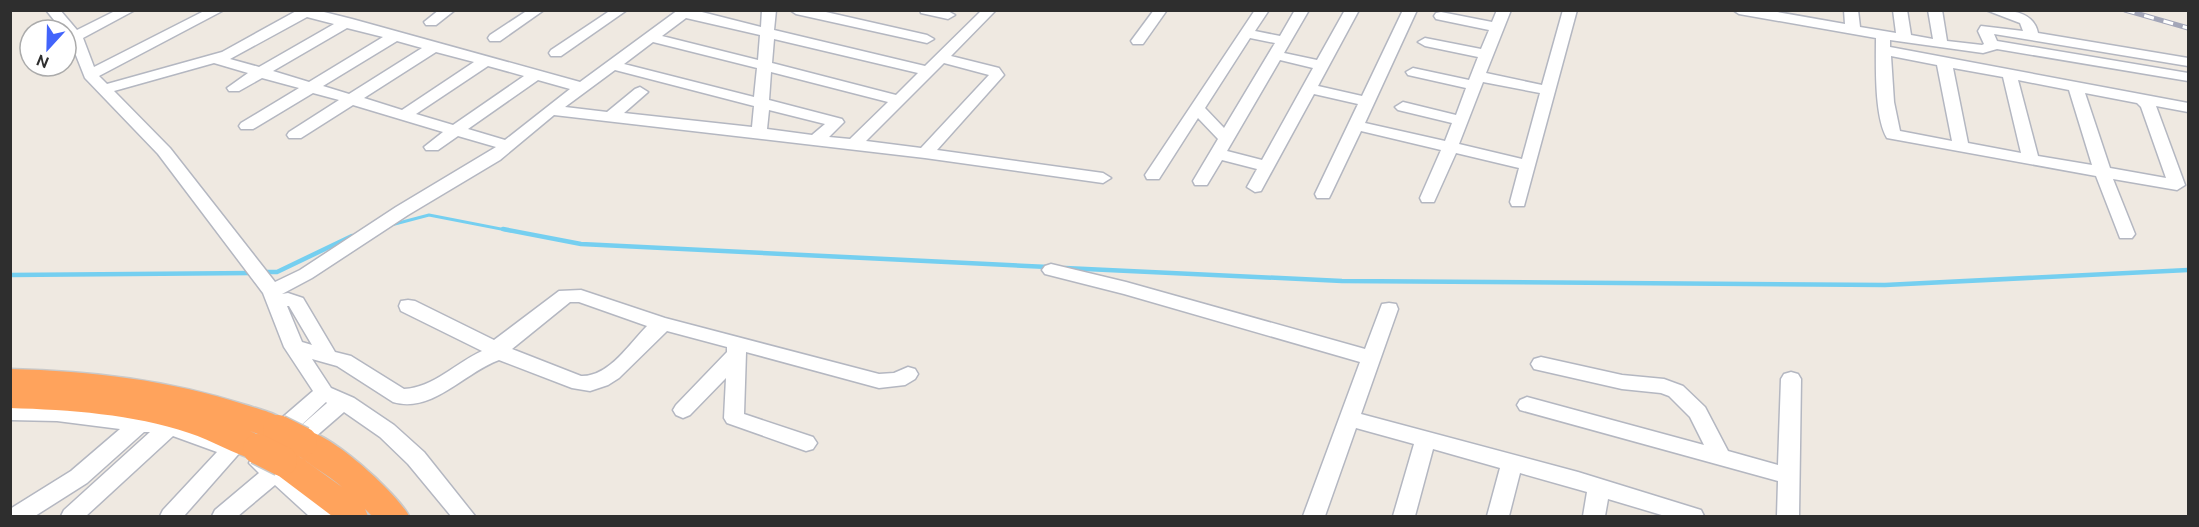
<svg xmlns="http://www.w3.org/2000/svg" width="2199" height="527" viewBox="0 0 2199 527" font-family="Ubuntu,sans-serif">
<rect width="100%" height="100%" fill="#efe9e1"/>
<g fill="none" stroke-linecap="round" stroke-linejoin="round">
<path stroke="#75cff0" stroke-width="3" d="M 391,225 L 429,215 L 511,231"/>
<g stroke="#75cff0" stroke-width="4.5">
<path d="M 503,229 L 581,244 L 1048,267"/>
<path d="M 1065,268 L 1342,281 L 1885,285 L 2188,270"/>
<path d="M 263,272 L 277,272 L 352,236"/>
<path d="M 10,275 L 253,273"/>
</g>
<defs>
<g id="minor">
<path d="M 46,10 L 60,10 L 77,30 L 117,10 L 135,10 L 83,38 L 94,67 L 206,10 L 224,10 L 99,76 L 107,84 L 222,52 L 298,10 L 316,10 L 352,19 L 580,82 L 678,10 L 694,10 L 761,27 L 762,10 L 776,10 L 774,30 L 925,66 L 982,10 L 996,10 L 951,56 L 999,68 L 1004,75 L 937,150 L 1103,173 L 1111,178 L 1103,183 L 925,158 L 554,115 L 500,160 L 408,215 L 312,278 L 282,294 L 288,293 L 303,298 L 335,352 L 351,356 L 404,389 C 433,388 457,362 482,351 L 401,311 L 399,306 L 401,301 L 408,300 L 415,301 L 494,340 L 559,291 L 581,290 L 665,318 L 879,374 L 894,373 L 908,367 L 915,369 L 918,374 L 915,379 L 905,385 L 879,388 L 746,352 L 744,414 L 813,437 L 817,443 L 813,449 L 806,451 L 727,423 L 724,418 L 726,378 L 690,415 L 683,418 L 676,415 L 673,410 L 676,405 L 727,352 L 727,347 L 667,331 L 619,378 L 608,385 L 590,391 L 572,388 L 499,360 C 465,372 432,414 393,402 L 337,366 L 312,359 L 331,388 L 354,398 L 394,425 L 424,452 L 475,516 L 451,516 L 408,464 L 380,437 L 344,412 L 299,451 L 292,453 L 285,451 L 281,445 L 284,440 L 276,443 L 269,441 L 266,435 L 269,429 L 313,391 L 284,347 L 263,293 L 158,154 L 85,78 L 66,30 L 62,30 ZM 307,17 L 334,24 L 259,67 L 230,59 ZM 686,18 L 760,35 L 758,60 L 662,36 ZM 347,28 L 383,37 L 309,82 L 273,71 ZM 774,39 L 918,73 L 896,95 L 772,63 ZM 397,41 L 422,48 L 349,94 L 323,86 ZM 653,42 L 757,68 L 754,97 L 624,64 ZM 436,52 L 474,62 L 402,110 L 364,98 ZM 214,63 L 248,73 L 227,88 L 229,91 L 239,91 L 262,78 L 299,88 L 241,123 L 239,126 L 241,129 L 253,129 L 313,93 L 339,100 L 289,132 L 287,135 L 289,138 L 301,138 L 353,105 L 443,132 L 424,147 L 426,150 L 438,150 L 458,136 L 496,147 L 396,207 L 300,270 L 275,282 L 170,148 L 114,91 ZM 944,63 L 989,75 L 921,148 L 866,141 ZM 488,66 L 524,76 L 453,125 L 416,114 ZM 615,70 L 754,106 L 752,127 L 624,113 L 648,92 L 640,87 L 635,89 L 607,112 L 565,107 ZM 771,72 L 888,102 L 850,139 L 829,137 L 844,122 L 842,119 L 769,100 ZM 538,80 L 570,89 L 505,140 L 468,129 ZM 769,110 L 825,124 L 812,135 L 767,129 ZM 570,302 L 579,302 L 647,326 C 629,344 609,377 581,376 L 512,349 ZM 287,306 L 289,306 L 312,345 L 302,342 ZM 326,402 L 327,403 L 295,431 Z"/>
<path d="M 439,10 L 455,10 L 436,25 L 426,25 L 424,22 Z"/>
<path d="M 528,10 L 544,10 L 500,41 L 490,41 L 488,38 L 490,35 Z"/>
<path d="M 611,10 L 627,10 L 561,56 L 551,56 L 549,53 L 551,50 Z"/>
<path d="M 790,10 L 817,10 L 927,35 L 934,39 L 927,43 L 796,14 Z"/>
<path d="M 920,10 L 946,10 L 955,15 L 948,19 L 921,13 Z"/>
<path d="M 1154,10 L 1167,10 L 1143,44 L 1133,44 L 1131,41 Z"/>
<path d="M 1255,10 L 1269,10 L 1255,31 L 1280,36 L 1295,10 L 1309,10 L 1284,53 L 1317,60 L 1345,10 L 1359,10 L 1318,86 L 1362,96 L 1403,10 L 1417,10 L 1365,123 L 1445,141 L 1452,123 L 1398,110 L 1395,107 L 1403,102 L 1456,115 L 1466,88 L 1408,75 L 1406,72 L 1413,68 L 1469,80 L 1478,57 L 1425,46 L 1418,42 L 1425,38 L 1481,49 L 1489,30 L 1436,19 L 1434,16 L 1436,13 L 1441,12 L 1492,22 L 1497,10 L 1511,10 L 1486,73 L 1542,85 L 1563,10 L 1577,10 L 1524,206 L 1512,206 L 1510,202 L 1519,168 L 1456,153 L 1434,202 L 1422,202 L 1420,198 L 1441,150 L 1361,131 L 1331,194 L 1329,198 L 1317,198 L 1315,194 L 1358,104 L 1314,94 L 1261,191 L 1255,192 L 1247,187 L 1257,169 L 1222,160 L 1207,185 L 1195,185 L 1193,181 L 1218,139 L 1198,118 L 1159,179 L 1147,179 L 1145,175 ZM 1250,38 L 1275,43 L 1224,128 L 1205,108 ZM 1280,60 L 1313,68 L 1262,160 L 1227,151 ZM 1483,82 L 1540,93 L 1522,159 L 1459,144 Z"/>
<path d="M 1733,10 L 1766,10 L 1845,24 L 1844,10 L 1858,10 L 1860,27 L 1896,33 L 1893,10 L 1907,10 L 1911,35 L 1933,39 L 1928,10 L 1942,10 L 1947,41 L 1982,45 L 1984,44 L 1978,31 L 1981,26 L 2023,31 L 2020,23 L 1986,10 C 2006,10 2033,9 2038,33 L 2188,58 L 2188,66 L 1994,34 L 1997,41 L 2188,73 L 2188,81 L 1997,49 L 1983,53 L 1890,40 L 1890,47 L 2188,103 L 2188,112 L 2156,106 L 2185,185 L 2177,190 L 2113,179 L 2135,234 L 2132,238 L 2120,238 L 2096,176 L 1887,138 C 1874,116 1876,64 1876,38 L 1739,14 ZM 1891,56 L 1937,65 L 1952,141 L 1900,131 L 1894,102 ZM 1953,68 L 2003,77 L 2021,153 L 1968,143 ZM 2018,80 L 2069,90 L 2092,165 L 2038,156 ZM 2085,93 L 2137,103 L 2141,107 L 2166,178 L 2110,168 Z"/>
<path d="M 1051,264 L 1126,282 L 1365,349 L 1382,304 L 1389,303 L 1396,304 L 1398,309 L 1361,414 L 1578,472 L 1701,510 L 1704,516 L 1665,516 L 1608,499 L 1605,516 L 1583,516 L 1587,492 L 1520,473 L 1509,516 L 1487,516 L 1500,468 L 1433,449 L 1415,516 L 1393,516 L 1414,444 L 1356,428 L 1325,516 L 1303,516 L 1360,362 L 1124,294 L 1045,274 L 1042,270 L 1045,266 Z"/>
<path d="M 1541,357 L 1622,375 L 1664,379 L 1683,386 L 1705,407 L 1728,451 L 1778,465 L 1781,379 L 1784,374 L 1791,372 L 1798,374 L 1801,379 L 1799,516 L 1777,516 L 1778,481 L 1520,410 L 1517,405 L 1520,400 L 1527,397 L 1704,445 L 1690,417 L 1669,396 L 1661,393 L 1622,389 L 1534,369 L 1531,364 L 1534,359 Z"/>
<path d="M 10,404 L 57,405 L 170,419 L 237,442 L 243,449 L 184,516 L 160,516 L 163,510 L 217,452 L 173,436 L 86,516 L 61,516 L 64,510 L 150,432 L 144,432 L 87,483 L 35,516 L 10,516 L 10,509 L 71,471 L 120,429 L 57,421 L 10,420 Z"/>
<path d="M 260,455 C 283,462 323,494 332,516 L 309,516 L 275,485 L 238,516 L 212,516 L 215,510 L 259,473 L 249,463 L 252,457 Z"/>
</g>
<path id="highway" d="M 10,369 C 92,371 169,380 246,405 C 262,410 286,415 294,430 L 292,433 C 295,432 298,430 301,430 C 326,428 398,494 409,516 L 372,516 L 365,509 L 368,516 L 332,516 L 271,470 L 266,461 L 267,458 L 258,461 C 234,454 213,441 189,433 C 132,414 71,410 10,408 ZM 250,431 L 278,442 L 288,439 L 286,442 C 294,457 328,474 342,487 L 293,452 L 282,449 L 273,452 L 274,449 L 269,440 Z"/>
</defs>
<use href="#minor" stroke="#b4b7c1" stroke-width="3"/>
<use href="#highway" stroke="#c9c9c9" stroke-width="3"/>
<use href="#minor" fill="#fff" fill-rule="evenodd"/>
<use href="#highway" fill="#ffa35c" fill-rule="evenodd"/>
<defs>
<path id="rail" d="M 2125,10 L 2188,28"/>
</defs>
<use href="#rail" stroke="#a3a6b8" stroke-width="5"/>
<use href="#rail" stroke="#fff" stroke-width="3" stroke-dasharray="10" stroke-linecap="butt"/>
<defs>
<g id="highway-bridge">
<path d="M 278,430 L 302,442"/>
<path d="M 258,449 L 282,461"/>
</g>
</defs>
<use href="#highway-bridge" stroke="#c9c9c9" stroke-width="33" stroke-linecap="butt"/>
<use href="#highway-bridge" stroke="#ffa35c" stroke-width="30"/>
</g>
<rect width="2199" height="527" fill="none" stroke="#2e2e2e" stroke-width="24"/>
<g transform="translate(48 48) rotate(202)"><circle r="28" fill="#ffffff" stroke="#ababab" stroke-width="1.5"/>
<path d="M0-4.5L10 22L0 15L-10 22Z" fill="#4264fb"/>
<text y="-9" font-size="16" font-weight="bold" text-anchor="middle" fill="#2e2e2e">N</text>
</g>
</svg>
